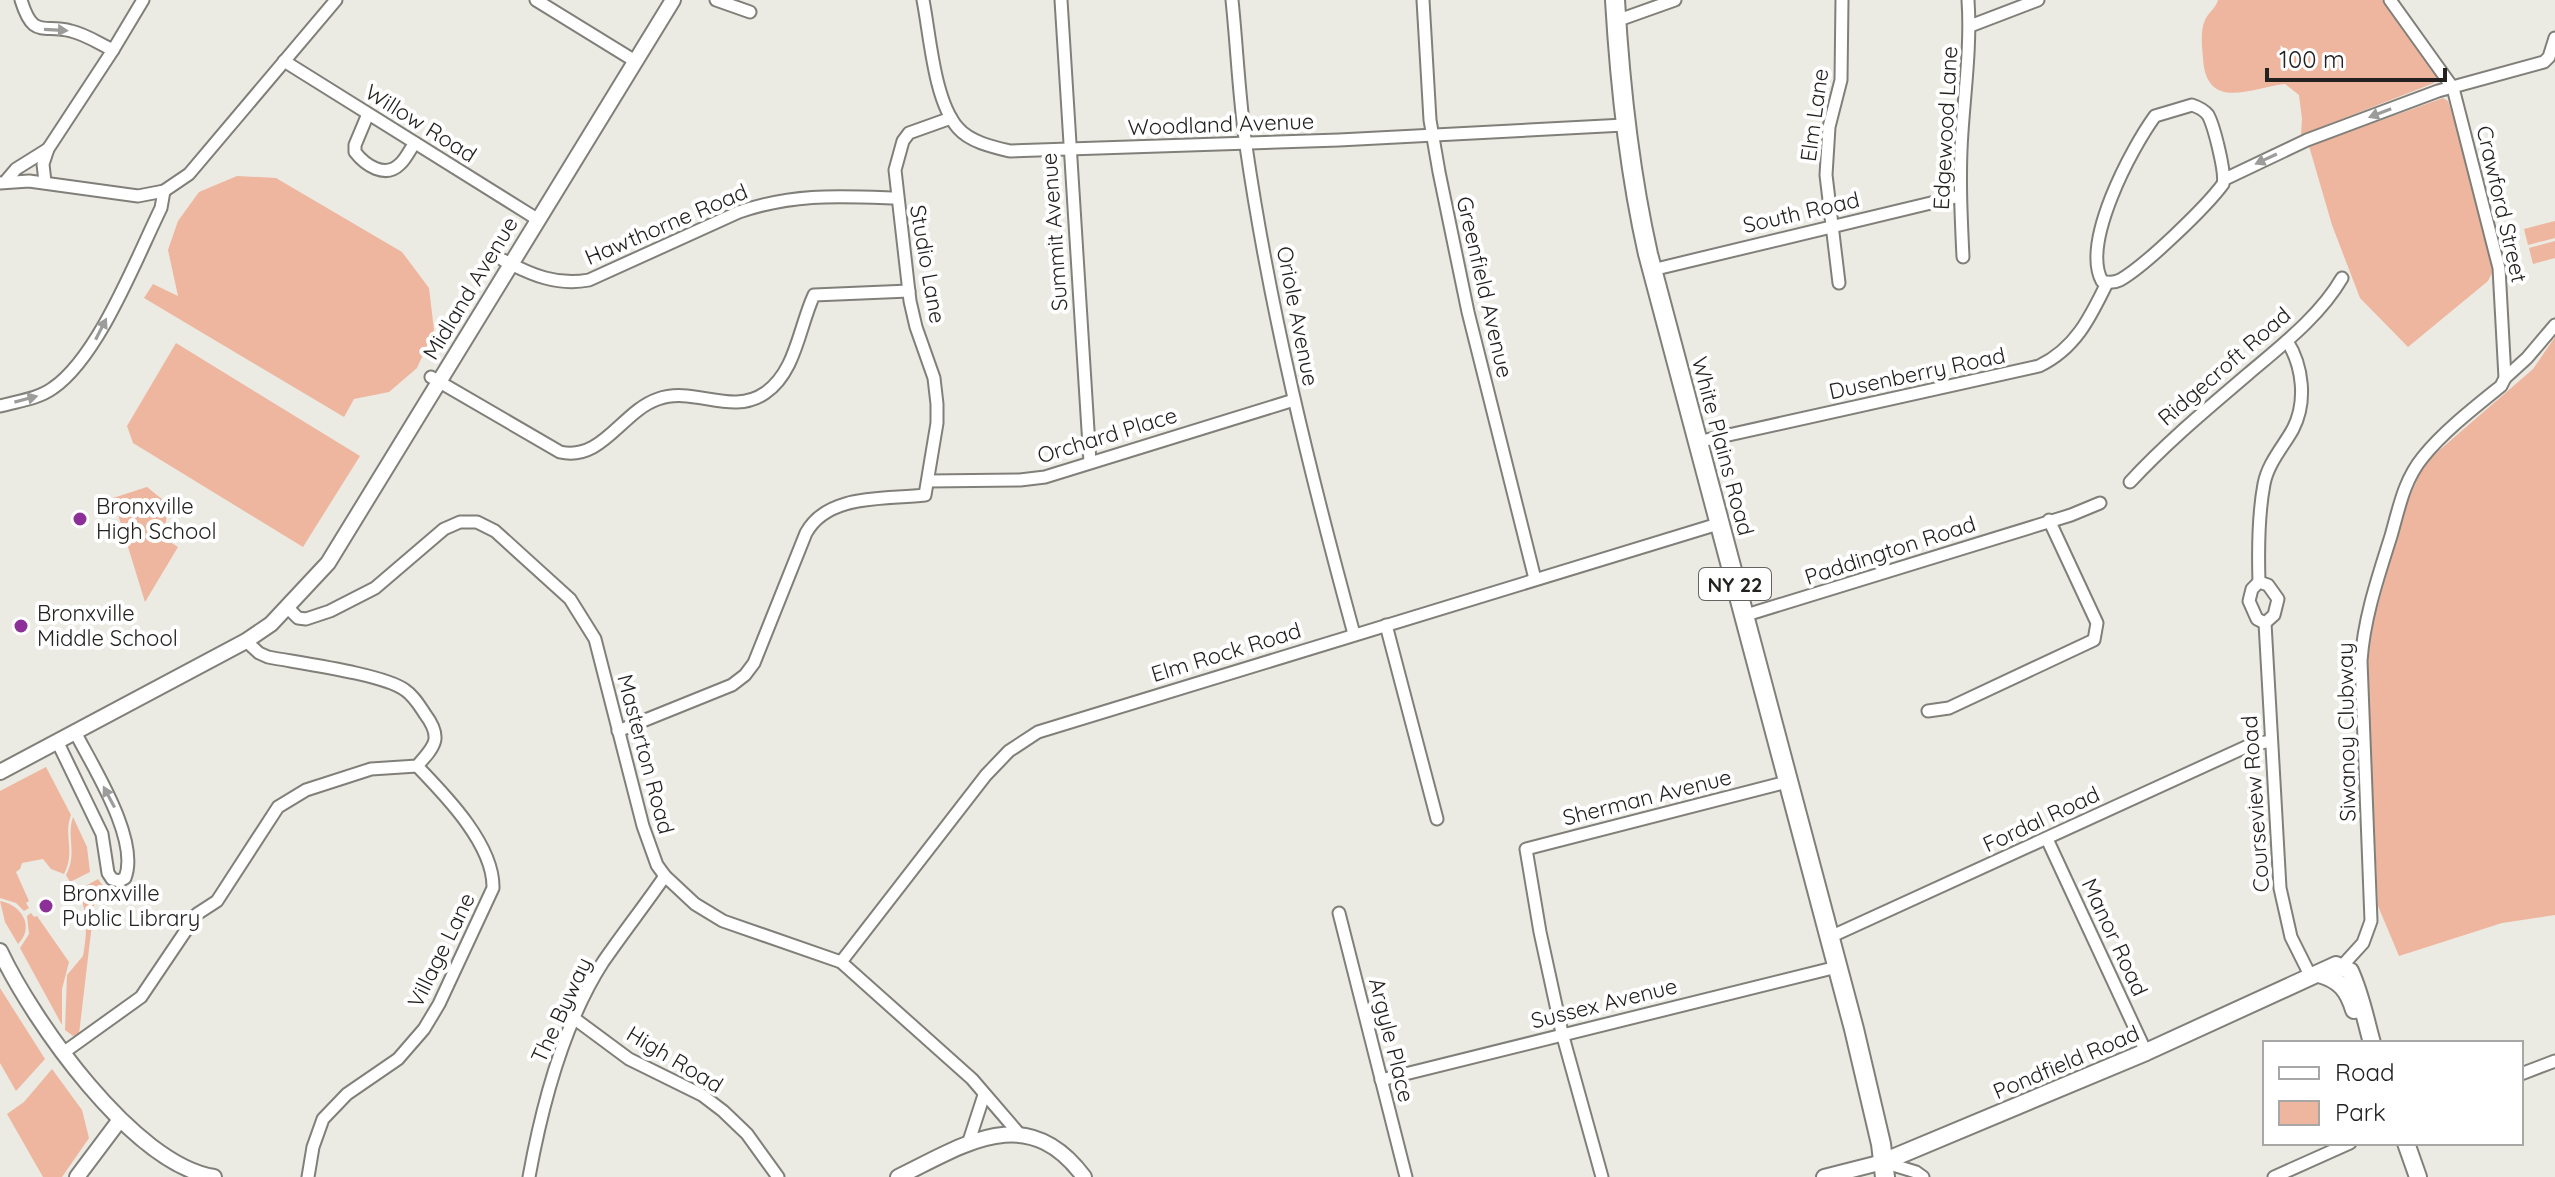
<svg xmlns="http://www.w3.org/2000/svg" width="2555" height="1177" viewBox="0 0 2555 1177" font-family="Quicksand,sans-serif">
<rect width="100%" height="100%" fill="#ebeae3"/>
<g fill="#eeb69e">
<path d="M 2218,0 L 2382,0 L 2437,77 L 2434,83 L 2301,135 L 2302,119 L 2299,95 L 2285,84 C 2253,87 2206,113 2203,58 C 2202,46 2200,31 2205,20 C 2208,13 2216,8 2218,0 Z"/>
<path d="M 2443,98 L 2448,101 L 2455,123 L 2493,271 L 2488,281 L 2408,347 L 2360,298 L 2332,225 L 2309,146 Z"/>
<path d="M 237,176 L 276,178 L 402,252 L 429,288 L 434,330 L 417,368 L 389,392 L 354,399 L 344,417 L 144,298 L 153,284 L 178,296 L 168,250 L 178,221 L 199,192 Z"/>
<path d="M 2555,221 L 2555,238 L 2528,245 L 2524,229 Z"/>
<path d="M 2555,241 L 2555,258 L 2533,264 L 2529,248 Z"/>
<path d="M 2555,337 L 2555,915 L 2502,923 L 2399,956 L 2378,906 L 2367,665 L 2374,619 L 2406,505 L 2422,469 L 2435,454 L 2533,369 Z"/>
<path d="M 176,343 L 360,456 L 303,547 L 133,443 L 127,426 Z"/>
<path d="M 147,487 L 168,504 L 164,538 L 178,547 L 145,602 L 113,498 Z"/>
<path d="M 46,767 L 71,815 C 63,835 76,852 64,874 L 51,869 L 43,859 L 22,863 L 20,869 L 16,872 L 29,901 L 26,903 L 29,908 L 24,911 L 16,903 L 0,898 L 0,791 Z"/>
<path d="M 73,817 L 87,847 L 90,872 L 70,882 L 66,875 C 78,853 66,838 73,817 Z"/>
<path d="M 98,879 L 103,886 L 95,898 L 79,1034 L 73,1036 L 65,1030 L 67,975 L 83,956 C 87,934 89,911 77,891 Z"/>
<path d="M 0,901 C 22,905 35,927 18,944 L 5,922 Z"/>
<path d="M 31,913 L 34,917 L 37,916 L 69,962 L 62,989 L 62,1025 L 20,948 L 29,934 L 27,916 Z"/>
<path d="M 0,988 L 45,1059 L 16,1091 L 0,1063 Z"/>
<path d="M 52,1069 L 82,1110 L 89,1138 L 62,1177 L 43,1177 L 7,1114 L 24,1102 Z"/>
</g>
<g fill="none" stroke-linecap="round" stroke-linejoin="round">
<defs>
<g id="minor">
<path d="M 21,0 C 33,39 42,24 71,31 C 85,34 100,44 113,50"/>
<path d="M 536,0 L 635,61"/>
<path d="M 716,0 L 750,12"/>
<path d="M 923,0 C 930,35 934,101 958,128 C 970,142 993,147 1010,151 L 1339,140 L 1624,125"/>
<path d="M 1061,0 L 1090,462"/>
<path d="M 1232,0 C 1237,48 1239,98 1246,146 C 1270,311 1310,473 1354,634"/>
<path d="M 1423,0 L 1430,120 L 1439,172 L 1468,312 L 1535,579"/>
<path d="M 1616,21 L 1675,0"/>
<path d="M 1970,26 L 2038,0"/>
<path d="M 284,61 L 537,219"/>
<path d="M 2192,105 C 2198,107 2204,110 2208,115 C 2214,126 2226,173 2223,184 C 2206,207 2145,266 2120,280 C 2114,283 2109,283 2102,281 C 2081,243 2131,149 2155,116 Z"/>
<path d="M 368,114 L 355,145 L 355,152 C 365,165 385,179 400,164 C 406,159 410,149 415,143"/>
<path d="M 2225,179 L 2307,140 L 2438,91 L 2544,62 L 2549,57 L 2555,38"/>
<path d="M 5,182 L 16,169 L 48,149"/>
<path d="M 45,182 L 43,164 L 48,149 L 113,50 L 143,0"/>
<path d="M 0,183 L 29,181 L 138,196 L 164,191 L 189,174 L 336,0"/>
<path d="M 1963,257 C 1961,216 1959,173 1962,132 C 1965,87 1971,45 1968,0"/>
<path d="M 503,260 C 532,275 557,286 589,280 L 739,212 C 794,193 839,196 896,198"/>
<path d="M 1652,270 L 1960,196"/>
<path d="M 1839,283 L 1826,175 L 1829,127 L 1841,80 L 1842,0"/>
<path d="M 431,377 L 560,452 C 602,462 622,411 658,399 C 694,386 732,416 765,393 C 796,372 799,327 814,295 L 909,291"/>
<path d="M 2505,378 L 2527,358 L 2555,325"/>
<path d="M 0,406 C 18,401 38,399 53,388 C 99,356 136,259 161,208 L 164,191"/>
<path d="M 1697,442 L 2039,366 C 2075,349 2090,318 2107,283"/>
<path d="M 928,481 L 1020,480 L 1045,477 L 1294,400"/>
<path d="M 2130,482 C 2167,442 2207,409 2248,374 C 2281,346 2320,316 2342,278"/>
<path d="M 2259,582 C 2258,550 2258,516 2264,484 C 2268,463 2283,447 2293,429 C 2307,402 2303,366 2287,341"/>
<path d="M 2259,582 L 2268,585 L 2278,599 L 2274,615 L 2265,623 L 2257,619 L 2249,601 L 2252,589 Z"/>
<path d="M 287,607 L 298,618 L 306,619 L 330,611 L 375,588 L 444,529 L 460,522 L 477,522 L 495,531 L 570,599 L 595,639 L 643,826 L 657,865 L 665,876 L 695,904 L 723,921 L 841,962 L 972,1079 L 1021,1136"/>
<path d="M 1743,616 L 2071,515 L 2100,503"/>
<path d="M 2265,623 L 2280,888 L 2291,937 L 2311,977"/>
<path d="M 1386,625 L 1437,819"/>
<path d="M 1928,711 L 1949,708 L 2094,640 L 2097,623 L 2049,520"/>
<path d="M 618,731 L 732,685 L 745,675 L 754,663 L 806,533 C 828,493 885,500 925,495 L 937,423 L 937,404 L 934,378 L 916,327 L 910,301 L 895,170 L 903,141 L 909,133 L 951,118"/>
<path d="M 57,741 L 102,834 L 108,873 L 112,879 L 119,881 L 125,878 C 140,840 93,767 75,732"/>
<path d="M 2047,839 L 2146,1052"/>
<path d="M 1339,913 L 1406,1177"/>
<path d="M 1830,937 L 2250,745 L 2271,741"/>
<path d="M 841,962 L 986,775 L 1009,751 L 1038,732 L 1718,524"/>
<path d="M 2342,966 L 2363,943 L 2371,921 L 2361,661 C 2364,618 2378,577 2391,536 C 2399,508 2404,480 2423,457 C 2444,431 2475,407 2501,386 L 2505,378 L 2499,268 L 2453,88 L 2390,0"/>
<path d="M 575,1019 L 629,1059 L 702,1095 L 723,1111 L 747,1134 L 778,1177"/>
<path d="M 63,1053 L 141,997 L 197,914 L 217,901 L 278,807 L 306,790 L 371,769 L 417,766 C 435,746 443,738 425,714 C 419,705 414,696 405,690 C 383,674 299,663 268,657 L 259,653 L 246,641"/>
<path d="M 2521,1074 L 2555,1061"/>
<path d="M 1381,1080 L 1837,967"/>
<path d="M 969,1141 L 984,1095"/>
<path d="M 1883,1162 L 1916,1172 L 1923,1177"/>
<path d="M 308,1177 L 313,1147 L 323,1119 L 347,1094 L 398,1059 L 424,1029 L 439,1004 L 493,888 C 494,845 446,796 417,766"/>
<path d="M 529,1177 C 542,1105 563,1024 603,962 C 623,933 645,905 665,876"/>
<path d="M 1602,1177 L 1562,1033 L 1540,932 L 1526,849 L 1787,782"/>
<path d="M 2274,1177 L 2350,1143"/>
</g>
<g id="tertiary">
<path d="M 0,772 L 246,641 L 271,624 L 328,563 L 673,0"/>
<path d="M 0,951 C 33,1021 133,1164 214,1177"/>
<path d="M 77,1177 L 119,1121"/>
<path d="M 898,1177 C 964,1145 1027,1100 1084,1177"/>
<path d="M 1824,1177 L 1883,1162"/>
</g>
<g id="secondary">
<path d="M 2319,974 C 2340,980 2348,990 2354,1010"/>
<path d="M 2406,1143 L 2418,1177"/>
<path d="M 1883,1162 L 2146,1052 L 2336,965 L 2350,971 C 2361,995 2365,1018 2372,1043"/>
</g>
<path id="primary" d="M 1615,0 C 1620,86 1629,170 1648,254 L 1854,1029 L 1881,1144 L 1885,1177"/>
</defs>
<use href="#minor" stroke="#807f79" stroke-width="15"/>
<use href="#tertiary" stroke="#807f79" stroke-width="18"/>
<use href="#secondary" stroke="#807f79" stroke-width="20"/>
<use href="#primary" stroke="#807f79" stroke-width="22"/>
<use href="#minor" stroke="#fff" stroke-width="11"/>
<use href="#tertiary" stroke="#fff" stroke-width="14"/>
<use href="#secondary" stroke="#fff" stroke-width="16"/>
<use href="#primary" stroke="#fff" stroke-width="18"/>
</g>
<defs><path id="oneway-solid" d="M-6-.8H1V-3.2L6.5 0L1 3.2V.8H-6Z" transform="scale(2)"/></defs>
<g fill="#9c9c9b">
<use href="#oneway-solid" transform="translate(56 30) rotate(3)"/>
<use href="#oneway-solid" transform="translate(2380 113) rotate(159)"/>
<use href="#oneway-solid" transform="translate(2266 159) rotate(155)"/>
<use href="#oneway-solid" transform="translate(101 329) rotate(-63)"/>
<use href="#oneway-solid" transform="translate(26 399) rotate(-15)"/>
<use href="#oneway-solid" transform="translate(109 797) rotate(-118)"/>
</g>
<g fill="#8d2f99" stroke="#fff" stroke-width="3">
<circle cx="80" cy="519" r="8"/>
<circle cx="21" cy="626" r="8"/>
<circle cx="46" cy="906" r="8"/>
</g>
<g text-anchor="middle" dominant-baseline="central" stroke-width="8" stroke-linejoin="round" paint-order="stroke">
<rect fill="#fff" stroke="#656463" stroke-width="2" x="1699" y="568" width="72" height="32" rx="6"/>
<g font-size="20" font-weight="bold" fill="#232220">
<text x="1735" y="584">NY 22</text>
</g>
<g font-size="22" fill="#232220" stroke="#fff">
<text transform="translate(1814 115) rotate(-82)">Elm Lane</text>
<text transform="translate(421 123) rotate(32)">Willow Road</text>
<text transform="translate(1221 124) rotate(-2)">Woodland Avenue</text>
<text transform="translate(1945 128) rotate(-87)">Edgewood Lane</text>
<text transform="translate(2502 204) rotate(77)">Crawford Street</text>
<text transform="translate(1801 212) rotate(-13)">South Road</text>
<text transform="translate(666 224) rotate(-23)">Hawthorne Road</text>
<text transform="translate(1054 232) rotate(-94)">Summit Avenue</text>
<text transform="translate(928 264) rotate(80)">Studio Lane</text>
<text transform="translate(1485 287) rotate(77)">Greenfield Avenue</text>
<text transform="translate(470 288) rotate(-59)">Midland Avenue</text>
<text transform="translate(1298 316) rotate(79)">Oriole Avenue</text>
<text transform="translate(2224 366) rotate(-41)">Ridgecroft Road</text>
<text transform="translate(1917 373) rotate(-12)">Dusenberry Road</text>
<text transform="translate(1107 435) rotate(-17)">Orchard Place</text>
<text transform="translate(1723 446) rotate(75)">White Plains Road</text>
<text transform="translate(1890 550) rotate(-18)">Paddington Road</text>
<text transform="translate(1226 652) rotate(-17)">Elm Rock Road</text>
<text transform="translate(2346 732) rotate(-91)">Siwanoy Clubway</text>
<text transform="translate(646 754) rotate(75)">Masterton Road</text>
<text transform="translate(1647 797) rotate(-14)">Sherman Avenue</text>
<text transform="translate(2255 804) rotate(-94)">Courseview Road</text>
<text transform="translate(2041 819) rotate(-25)">Fordal Road</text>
<text transform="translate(2115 937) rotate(65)">Manor Road</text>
<text transform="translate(441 950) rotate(-64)">Village Lane</text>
<text transform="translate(1604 1003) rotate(-14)">Sussex Avenue</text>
<text transform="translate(561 1010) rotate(-65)">The Byway</text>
<text transform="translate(1392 1040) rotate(76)">Argyle Place</text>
<text transform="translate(675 1059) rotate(31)">High Road</text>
<text transform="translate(2066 1062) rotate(-23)">Pondfield Road</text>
</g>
<g font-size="22" fill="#232220" stroke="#fff" text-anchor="start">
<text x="96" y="506">Bronxville<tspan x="96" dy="25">High School</tspan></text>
<text x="37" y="613">Bronxville<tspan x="37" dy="25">Middle School</tspan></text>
<text x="62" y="893">Bronxville<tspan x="62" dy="25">Public Library</tspan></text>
</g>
</g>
<rect x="2263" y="1041" width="260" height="104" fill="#ffffff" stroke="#a7a7a6" stroke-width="2"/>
<rect x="2279" y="1067" width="40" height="12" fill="#ffffff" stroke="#a7a7a6" stroke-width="2"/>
<text x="2335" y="1081" font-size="24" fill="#232220">Road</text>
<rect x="2279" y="1101" width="40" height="24" fill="#eeb69e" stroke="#a7a7a6" stroke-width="2"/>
<text x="2335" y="1121" font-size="24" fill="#232220">Park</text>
<path d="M2267 68v12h178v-12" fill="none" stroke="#232220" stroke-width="4"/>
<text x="2279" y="68" font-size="24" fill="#232220" stroke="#ffffff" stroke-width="6" paint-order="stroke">100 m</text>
</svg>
